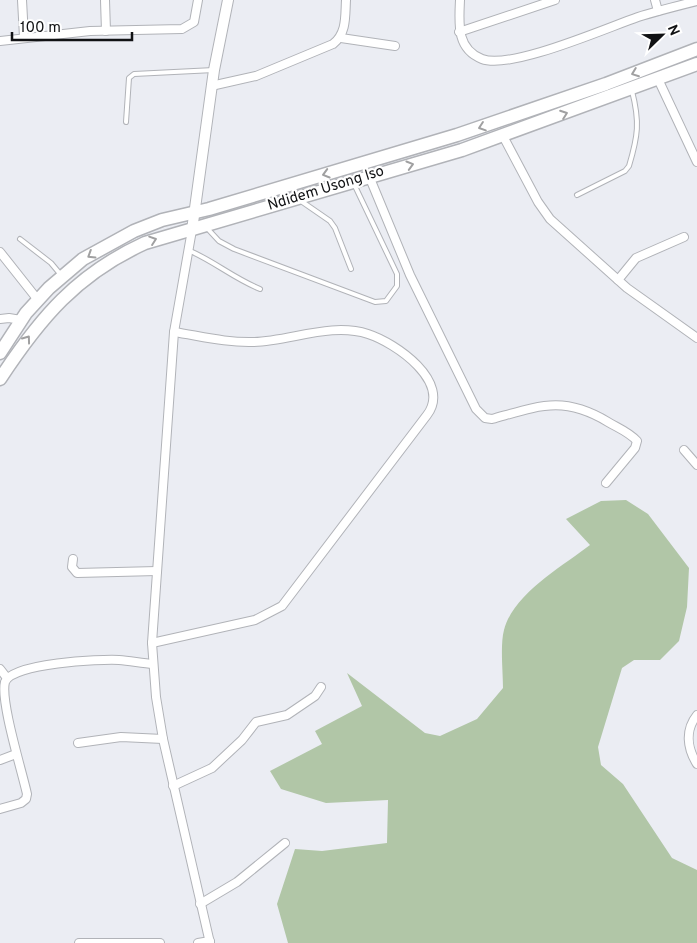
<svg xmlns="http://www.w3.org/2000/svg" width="697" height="943" viewBox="0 0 697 943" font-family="Overpass,sans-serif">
<rect width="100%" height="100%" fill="#ebedf3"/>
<path fill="#b1c6a7" d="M 626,500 L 648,514 L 689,568 L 687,607 L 679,641 L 660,660 L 634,660 L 622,668 L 598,747 L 601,765 L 623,784 L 672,858 L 697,870 L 697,943 L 288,943 L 277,904 L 295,849 L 322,851 L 387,843 L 388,800 L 326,803 L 281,789 L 270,771 L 322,744 L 315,731 L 362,706 L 347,673 L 425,733 L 440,736 L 477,719 L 503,688 C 503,671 500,645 504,630 C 513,594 563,566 590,545 L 566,519 L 601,501 Z"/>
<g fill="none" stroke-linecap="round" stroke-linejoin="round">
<defs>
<g id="service">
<path d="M 126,122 L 129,78 L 134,74 L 214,70"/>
<path d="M 577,195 L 625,171 L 629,166 C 638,136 640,122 632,91"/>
<path d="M 301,201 L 330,221 L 335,228 L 351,269"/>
<path d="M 206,227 L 219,241 L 234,249 L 375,302 L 386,301 L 397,286 L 397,274 L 354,184"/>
<path d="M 20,239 L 51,263 L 61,275"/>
<path d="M 188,250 C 214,261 233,278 260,289"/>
</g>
<g id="minor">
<path d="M 22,0 L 24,37"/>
<path d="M 105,0 L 106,31"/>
<path d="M 460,0 C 459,23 456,49 482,59 C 511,70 606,28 638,17 C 657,11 677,6 697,1"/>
<path d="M 655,0 L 658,11"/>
<path d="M 459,32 L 555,0"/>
<path d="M 341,38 L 395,46"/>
<path d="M 0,41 L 90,31 L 182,29 L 194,22 L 198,0"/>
<path d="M 658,79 L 697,162"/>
<path d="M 211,86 L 256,76 L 333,44 C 347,33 345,16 346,0"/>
<path d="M 503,136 L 538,202 L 550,219 L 627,288 L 697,338"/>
<path d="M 369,176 L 410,275 L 476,409 L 485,418 L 492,419 C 539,406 563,395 608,422 C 618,428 629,432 637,441 L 635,448 L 606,483"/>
<path d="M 192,230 L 174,332 L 152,643 L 156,697 L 163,739 L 210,943"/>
<path d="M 0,252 L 38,300"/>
<path d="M 618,280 L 636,258 L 684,237"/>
<path d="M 0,319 L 9,318 L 21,320"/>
<path d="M 684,450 L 697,465"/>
<path d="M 73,559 L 72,567 L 77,573 L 157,571"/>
<path d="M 152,643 L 255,620 L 282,606 L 427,415 C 452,382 396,343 368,334 C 331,322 291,341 254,342 C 227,343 200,336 174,332"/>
<path d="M 0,669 L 7,678"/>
<path d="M 697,715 C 685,730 687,748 697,764"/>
<path d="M 78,743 L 121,737 L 163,739"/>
<path d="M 0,760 L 16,754"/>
<path d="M 173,786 L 212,768 L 242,740 L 256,722 L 287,715 L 315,696 L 321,687"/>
<path d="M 0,809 L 21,803 L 26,799 L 27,794 C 22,771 0,701 5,682 C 12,663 100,659 119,660 C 130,661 142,663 153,664"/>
<path d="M 200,904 L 237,882 L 285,843"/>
<path d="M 79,943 L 160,943"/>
<path d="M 198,943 L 210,941"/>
</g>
<path id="tertiary" d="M 192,230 L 214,70 L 228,0"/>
<g id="trunk">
<path d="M 0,353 L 26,313 L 49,288 L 83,259 L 134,231 L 162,220 L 209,209 L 457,135 L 606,84 L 697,49"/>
<path d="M 0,379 C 40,318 77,274 145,243 L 462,150 L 697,64"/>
</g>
</defs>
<use href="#service" stroke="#b1b3b8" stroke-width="6"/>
<use href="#minor" stroke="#b1b3b8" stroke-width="10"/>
<use href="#tertiary" stroke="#b1b3b8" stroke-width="12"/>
<use href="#trunk" stroke="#b1b3b8" stroke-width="15"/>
<use href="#service" stroke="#fff" stroke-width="4"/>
<use href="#minor" stroke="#fff" stroke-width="8"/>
<use href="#tertiary" stroke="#fff" stroke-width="10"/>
<use href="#trunk" stroke="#fff" stroke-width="12"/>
</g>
<defs><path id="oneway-chevron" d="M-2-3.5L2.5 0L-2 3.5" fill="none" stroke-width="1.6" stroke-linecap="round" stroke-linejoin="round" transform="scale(1.25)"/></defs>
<g stroke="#a0a0a1">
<use href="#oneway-chevron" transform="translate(635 73) rotate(159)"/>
<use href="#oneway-chevron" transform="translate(564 114) rotate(-20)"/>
<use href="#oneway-chevron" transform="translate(482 127) rotate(161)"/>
<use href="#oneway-chevron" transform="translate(410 165) rotate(-16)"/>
<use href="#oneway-chevron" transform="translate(326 174) rotate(164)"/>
<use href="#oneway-chevron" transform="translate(153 240) rotate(-19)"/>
<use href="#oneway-chevron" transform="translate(91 255) rotate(148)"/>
<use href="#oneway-chevron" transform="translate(27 339) rotate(-54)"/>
</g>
<g text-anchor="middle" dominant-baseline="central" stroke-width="4.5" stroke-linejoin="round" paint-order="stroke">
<g font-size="15" fill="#111214" stroke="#fff">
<text transform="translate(326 189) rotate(-17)">Ndidem Usong Iso</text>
</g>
</g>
<g transform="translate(662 35) rotate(67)" stroke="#ffffff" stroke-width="4" paint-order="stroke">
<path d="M0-4L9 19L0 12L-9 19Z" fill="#111214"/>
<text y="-8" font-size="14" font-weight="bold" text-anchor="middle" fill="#111214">N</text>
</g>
<path d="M12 32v8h120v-8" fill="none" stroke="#111214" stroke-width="2.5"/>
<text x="20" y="32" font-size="15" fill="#111214" stroke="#ffffff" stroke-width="4" paint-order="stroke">100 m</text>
</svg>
